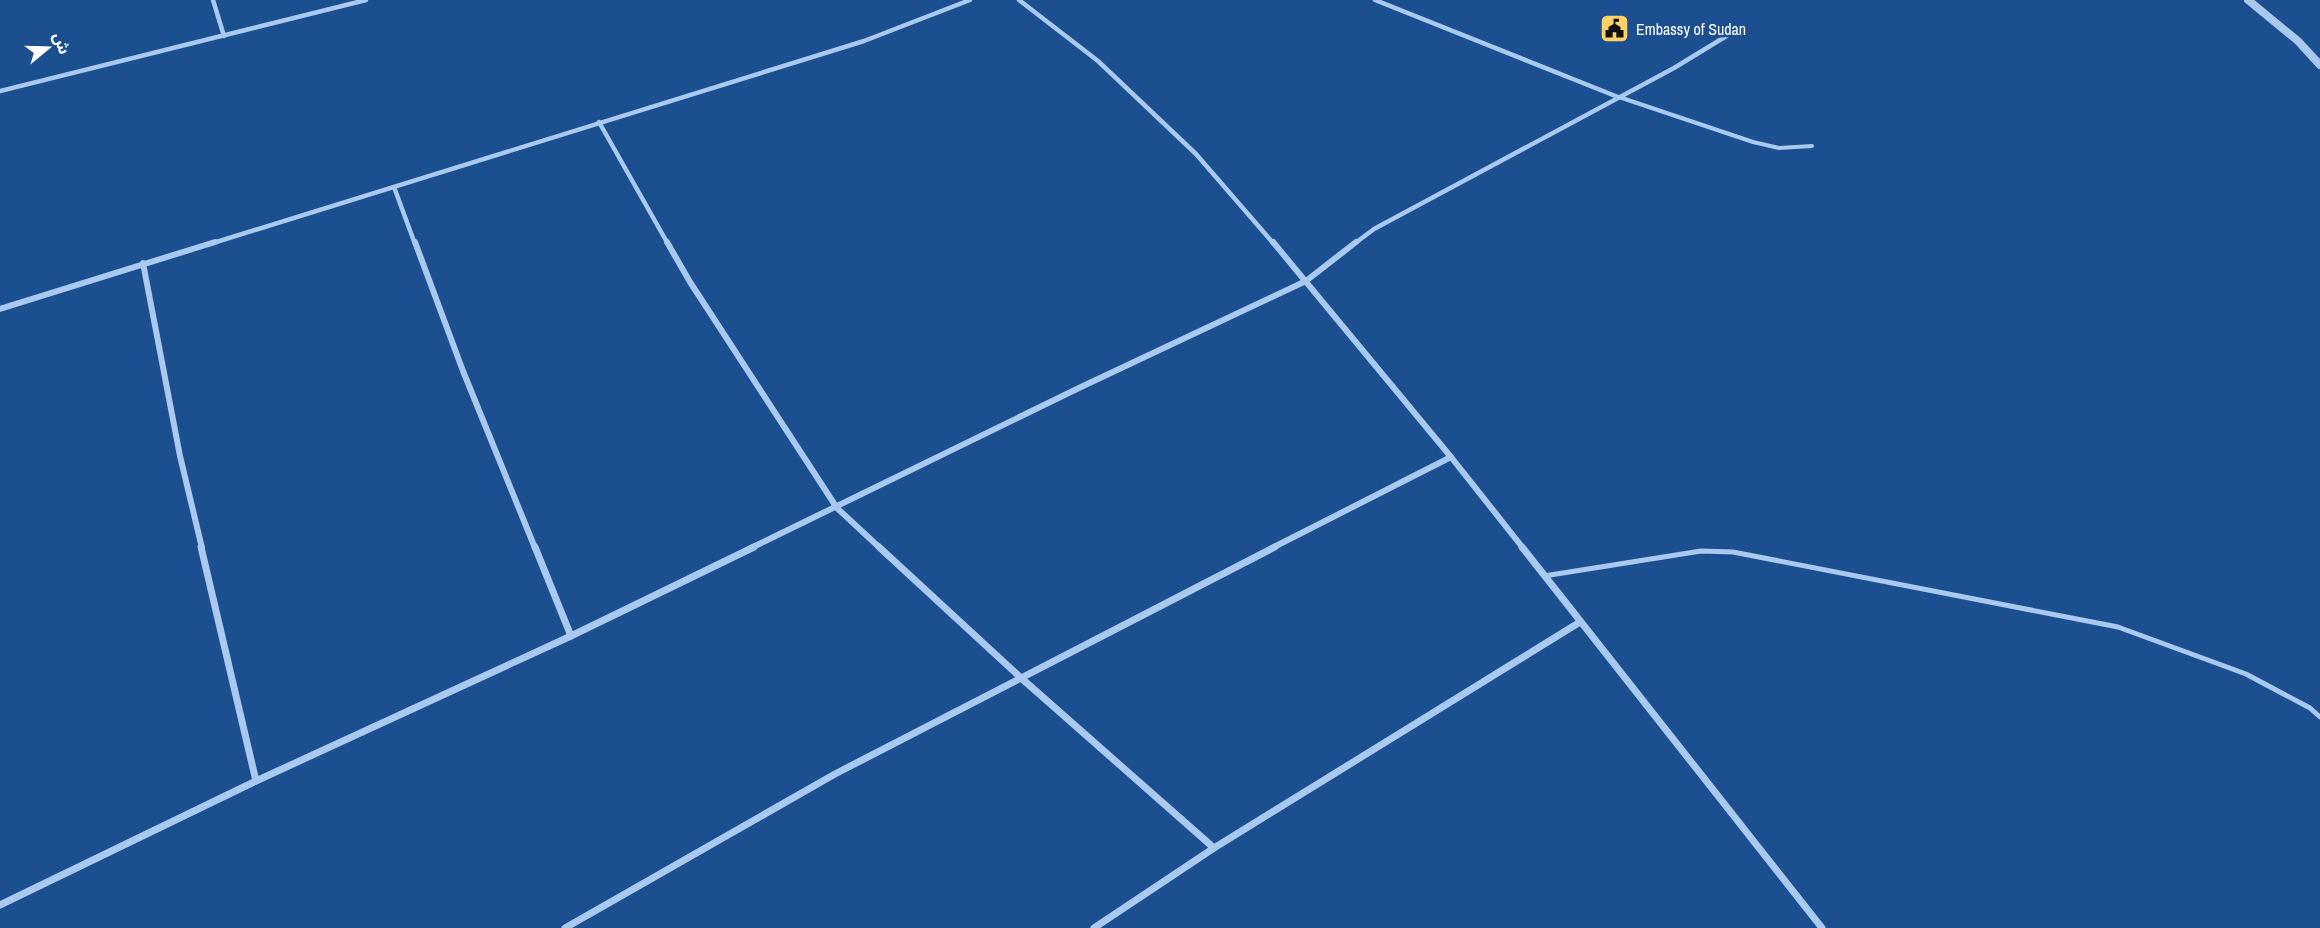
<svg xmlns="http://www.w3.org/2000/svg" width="2320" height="928" viewBox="0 0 2320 928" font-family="'Archivo Narrow','Noto Sans Arabic',sans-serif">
<rect width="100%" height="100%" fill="#1b4f8f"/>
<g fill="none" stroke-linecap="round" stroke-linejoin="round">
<path stroke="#a9c9ee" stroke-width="4" d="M 1619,97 L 1753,142 L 1779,148 L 1812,146"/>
<path stroke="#a9c9ee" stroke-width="5" d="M 1544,576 L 1701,551 L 1733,552 L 2118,627 L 2246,674 L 2310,708 L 2320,717"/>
<g stroke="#a9c9ee" stroke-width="4.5">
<path d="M 213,0 L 224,36"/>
<path d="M 1019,0 L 1098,61 L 1196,154 L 1274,244"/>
<path d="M 1375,0 L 1618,97"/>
<path d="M 0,91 L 366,0"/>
<path d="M 599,122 L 668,244"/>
<path d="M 394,187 L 415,244"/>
<path d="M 210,244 L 864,41 L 970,0"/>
<path d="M 1354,244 L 1374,229 L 1674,68 L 1733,32"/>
</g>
<g stroke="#a9c9ee" stroke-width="6">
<path d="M 415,242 L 463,371 L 535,548"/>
<path d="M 667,242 L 690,282 L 837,508 L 880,548"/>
<path d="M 1273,242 L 1451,457 L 1523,548"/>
<path d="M 143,263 L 180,456 L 202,548"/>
<path d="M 0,309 L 215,242"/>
<path d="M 751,548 L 1081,387 L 1306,281 L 1356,242"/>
<path d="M 1272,548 L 1451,457"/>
</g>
<g stroke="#a9c9ee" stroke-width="7">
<path d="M 201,547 L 256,781"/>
<path d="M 535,547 L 571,636"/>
<path d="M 879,547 L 1020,677 L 1214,848"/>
<path d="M 1522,547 L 1822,928"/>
<path d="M 0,905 L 256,781 L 571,636 L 754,547"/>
<path d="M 565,928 L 835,774 L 1275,547"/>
<path d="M 1094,928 L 1214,848 L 1580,622"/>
</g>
<path stroke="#a9c9ee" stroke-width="8" d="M 2248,0 L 2298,41 L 2320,65"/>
</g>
<defs>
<symbol id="civic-square" viewBox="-11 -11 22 22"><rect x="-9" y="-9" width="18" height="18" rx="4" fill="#ffd166" stroke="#1b4f8f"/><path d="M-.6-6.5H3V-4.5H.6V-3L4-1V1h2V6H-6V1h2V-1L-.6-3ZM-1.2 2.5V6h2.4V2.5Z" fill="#111"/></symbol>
</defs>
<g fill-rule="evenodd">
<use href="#civic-square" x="1598" y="12" width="33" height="33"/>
</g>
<g text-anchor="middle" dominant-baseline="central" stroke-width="5" stroke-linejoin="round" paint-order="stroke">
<g font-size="16" fill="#fff" stroke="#1b4f8f" text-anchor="start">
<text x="1636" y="29">Embassy of Sudan</text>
</g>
</g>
<g transform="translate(48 48) rotate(71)" stroke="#1b4f8f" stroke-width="4.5" paint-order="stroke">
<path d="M0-4.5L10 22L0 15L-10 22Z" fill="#ffffff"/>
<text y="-9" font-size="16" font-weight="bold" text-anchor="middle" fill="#ffffff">ش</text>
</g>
</svg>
